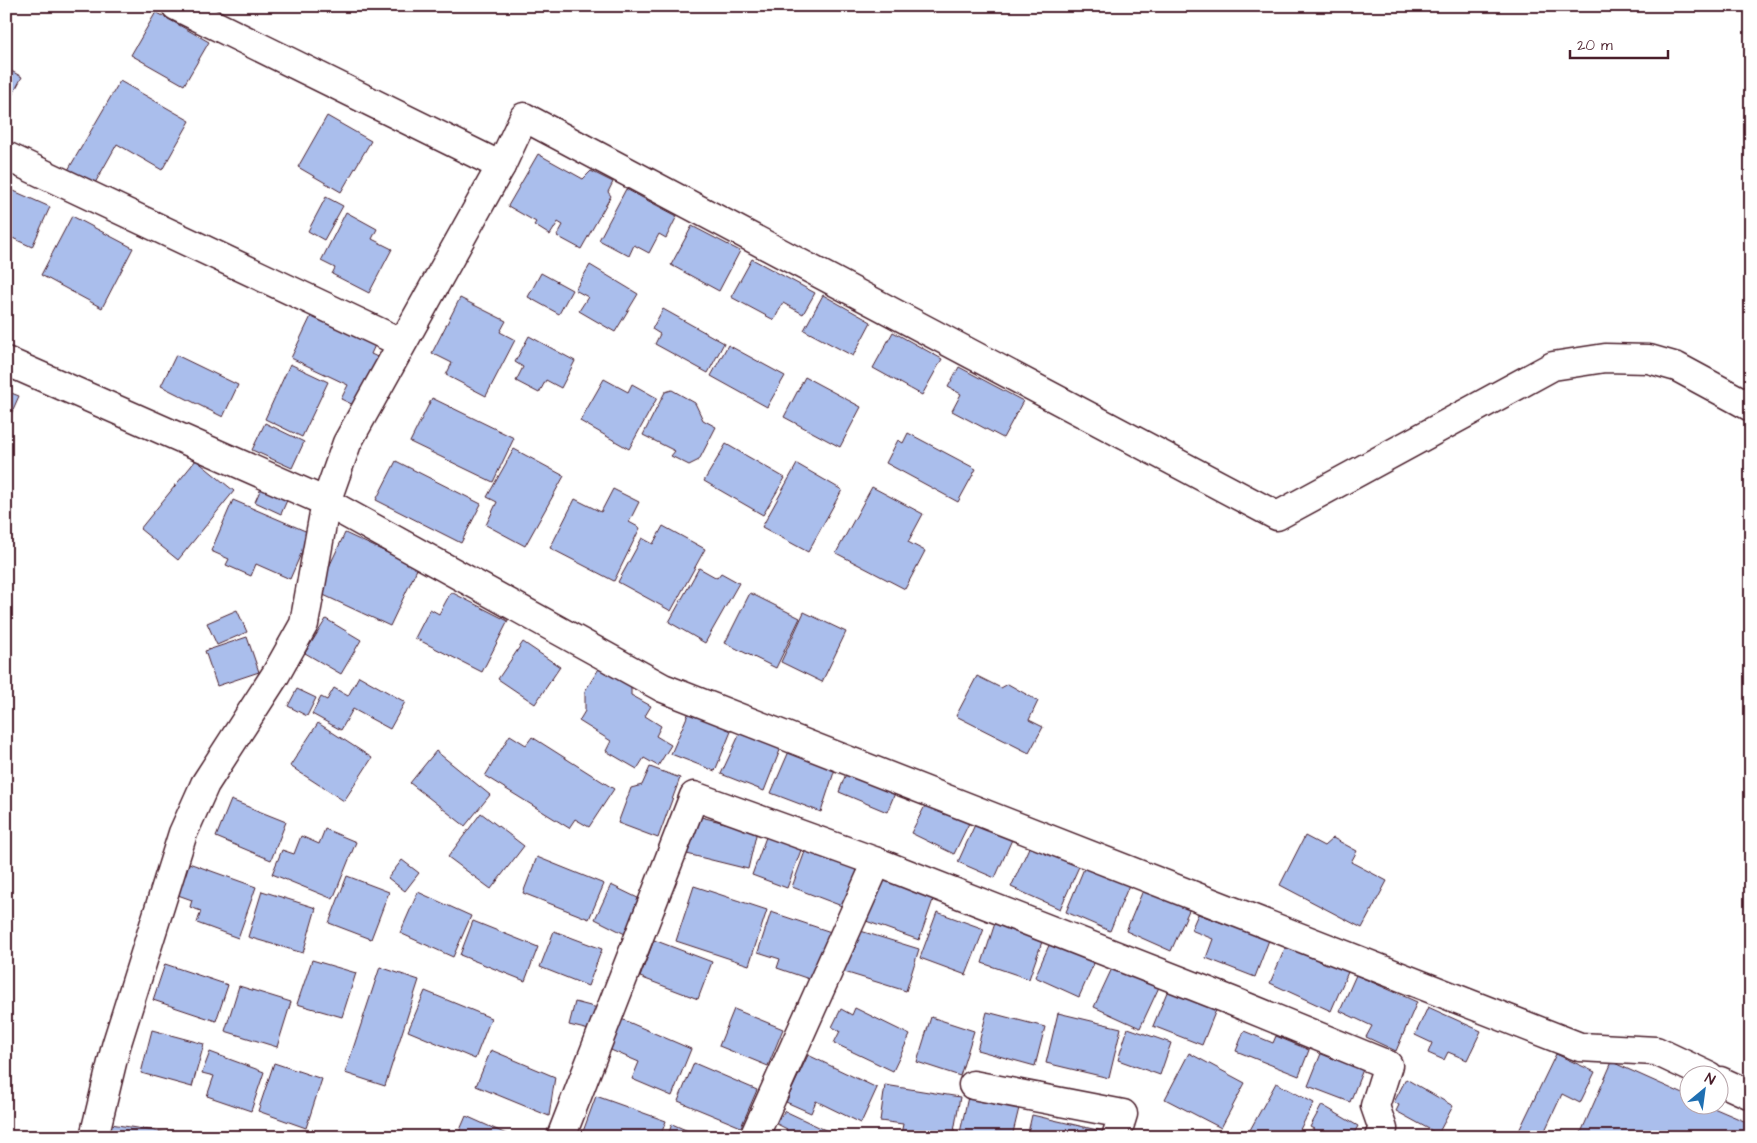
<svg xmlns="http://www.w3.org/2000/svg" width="1757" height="1143" viewBox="0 0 1757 1143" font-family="'Architects Daughter',sans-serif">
<rect width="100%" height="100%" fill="#fff"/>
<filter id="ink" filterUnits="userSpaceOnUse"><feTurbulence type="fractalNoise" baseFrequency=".02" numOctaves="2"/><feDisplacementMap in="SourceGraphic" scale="10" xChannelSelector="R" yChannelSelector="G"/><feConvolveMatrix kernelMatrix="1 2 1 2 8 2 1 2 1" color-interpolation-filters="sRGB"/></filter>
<g filter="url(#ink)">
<g fill="#aabeec" stroke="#4a1f2b">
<path d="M 156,12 L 209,42 L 184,85 L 131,55 Z"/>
<path d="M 6,68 L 22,77 L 6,107 Z"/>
<path d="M 120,81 L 190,121 L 162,170 L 117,144 L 90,192 L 64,177 Z"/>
<path d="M 327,116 L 371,141 L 341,192 L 298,167 Z"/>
<path d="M 538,154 L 583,179 L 591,171 L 613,182 L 608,192 L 611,196 L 581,249 L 557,236 L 563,225 L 558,222 L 550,235 L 534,225 L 536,222 L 508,206 Z"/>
<path d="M 7,188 L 50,207 L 32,247 L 6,235 Z"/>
<path d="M 626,189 L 677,216 L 666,238 L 659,234 L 649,253 L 634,245 L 629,256 L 599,240 Z"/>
<path d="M 326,197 L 343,206 L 324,240 L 308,231 Z"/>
<path d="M 346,212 L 377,229 L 372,239 L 392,249 L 369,293 L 332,274 L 335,268 L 321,261 Z"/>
<path d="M 72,216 L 133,248 L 102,308 L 41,275 Z"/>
<path d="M 692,226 L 740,251 L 719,291 L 671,265 Z"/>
<path d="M 752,259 L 815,293 L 803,314 L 783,303 L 774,320 L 731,297 Z"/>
<path d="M 590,265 L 638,294 L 615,332 L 579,311 L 588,297 L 575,290 Z"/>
<path d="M 541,273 L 572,290 L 559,314 L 528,297 Z"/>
<path d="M 823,295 L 871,322 L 853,356 L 804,330 Z"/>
<path d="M 460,298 L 506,321 L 500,332 L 515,340 L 486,396 L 446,375 L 452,363 L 432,353 Z"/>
<path d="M 663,309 L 724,343 L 708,373 L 655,344 L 660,334 L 652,329 Z"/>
<path d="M 313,312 L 376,343 L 371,354 L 384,360 L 360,408 L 341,399 L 348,385 L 291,358 Z"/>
<path d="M 893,332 L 942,359 L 922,395 L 873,368 Z"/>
<path d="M 529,336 L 575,361 L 561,388 L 546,380 L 539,393 L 516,381 L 523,367 L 515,362 Z"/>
<path d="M 728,345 L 785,376 L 767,407 L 711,376 Z"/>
<path d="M 176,355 L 238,385 L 223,417 L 161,386 Z"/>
<path d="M 290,364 L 328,382 L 302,437 L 265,419 Z"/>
<path d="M 959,367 L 1023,401 L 1003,438 L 952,411 L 961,394 L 948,387 Z"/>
<path d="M 805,377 L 861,407 L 840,447 L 784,417 Z"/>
<path d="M 604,379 L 628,392 L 632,384 L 657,398 L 629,449 L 580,421 Z"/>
<path d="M 672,390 L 695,403 L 703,420 L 716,427 L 699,460 L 689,465 L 671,456 L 675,451 L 643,435 L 665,392 Z"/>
<path d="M 6,391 L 19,396 L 6,425 Z"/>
<path d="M 432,398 L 514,438 L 493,482 L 410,442 Z"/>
<path d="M 265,423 L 304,442 L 292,468 L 252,450 Z"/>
<path d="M 908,433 L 976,469 L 958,502 L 886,463 L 898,440 L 903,443 Z"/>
<path d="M 726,444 L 785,478 L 763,515 L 704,481 Z"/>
<path d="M 514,449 L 564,476 L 525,546 L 486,525 L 497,502 L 487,497 Z"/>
<path d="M 196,460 L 234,491 L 178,560 L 140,529 Z"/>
<path d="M 396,461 L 481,504 L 461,543 L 376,500 Z"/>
<path d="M 797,464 L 842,490 L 808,552 L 762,527 Z"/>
<path d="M 262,486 L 288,498 L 281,514 L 255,502 Z"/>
<path d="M 872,487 L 923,514 L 908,542 L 925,551 L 905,589 L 836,553 Z"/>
<path d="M 613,489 L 639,502 L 629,522 L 640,528 L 614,581 L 550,548 L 575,499 L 601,512 Z"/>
<path d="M 233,500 L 310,533 L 290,579 L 256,564 L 251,576 L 226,565 L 229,559 L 211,551 Z"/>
<path d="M 663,526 L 705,549 L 671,611 L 618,582 L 642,538 L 653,544 Z"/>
<path d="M 345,533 L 418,567 L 390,626 L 317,592 Z"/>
<path d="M 699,568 L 717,578 L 721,573 L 739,583 L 705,643 L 669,622 Z"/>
<path d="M 451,592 L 508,621 L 482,672 L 415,638 L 430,609 L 439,614 Z"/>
<path d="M 750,593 L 800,618 L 776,668 L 725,643 Z"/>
<path d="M 237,610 L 247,632 L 217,645 L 207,623 Z"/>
<path d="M 804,612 L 846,632 L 822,682 L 781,662 Z"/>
<path d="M 326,619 L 361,640 L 341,674 L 305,653 Z"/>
<path d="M 247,637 L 259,672 L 217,686 L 205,651 Z"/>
<path d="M 523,642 L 560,667 L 535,704 L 498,679 Z"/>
<path d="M 600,667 L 631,687 L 631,695 L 651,706 L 645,716 L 661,726 L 656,736 L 671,745 L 658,766 L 644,758 L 637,769 L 606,751 L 611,741 L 579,721 L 585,711 L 585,691 Z"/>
<path d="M 359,676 L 405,702 L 390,729 L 353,709 L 341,730 L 312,714 L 321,697 L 327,700 L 334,688 L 348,696 Z"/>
<path d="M 977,676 L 1001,688 L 1008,684 L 1038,701 L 1029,720 L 1043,727 L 1029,753 L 956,716 Z"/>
<path d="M 297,689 L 316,698 L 307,716 L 288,706 Z"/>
<path d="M 692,705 L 734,724 L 715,771 L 671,754 Z"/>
<path d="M 318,723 L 372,758 L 344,801 L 290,766 Z"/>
<path d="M 742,729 L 782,745 L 764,791 L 721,774 Z"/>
<path d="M 510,735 L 526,745 L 532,737 L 614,789 L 589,827 L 575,819 L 569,828 L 485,776 Z"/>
<path d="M 790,749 L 836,766 L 821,812 L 771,793 Z"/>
<path d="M 436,751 L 490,795 L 465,826 L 410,783 Z"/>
<path d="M 849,766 L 898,786 L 887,812 L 839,792 Z"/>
<path d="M 650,767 L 680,778 L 658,838 L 618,823 L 631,788 L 642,785 Z"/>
<path d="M 929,798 L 971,819 L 954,854 L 911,833 Z"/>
<path d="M 231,800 L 286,822 L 271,860 L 216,837 Z"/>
<path d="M 481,813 L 524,846 L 491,889 L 448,857 Z"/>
<path d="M 697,816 L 757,831 L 748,869 L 687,854 Z"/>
<path d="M 978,818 L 1014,835 L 995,878 L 958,862 Z"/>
<path d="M 325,829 L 356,842 L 333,899 L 272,874 L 282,850 L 294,854 L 301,836 L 319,844 Z"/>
<path d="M 1305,836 L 1324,846 L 1333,838 L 1357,851 L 1351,862 L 1387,881 L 1362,928 L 1280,885 Z"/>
<path d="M 766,837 L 801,850 L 787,888 L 752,875 Z"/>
<path d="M 1032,841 L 1081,862 L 1060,909 L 1011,887 Z"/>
<path d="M 807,846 L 862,867 L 847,908 L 792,887 Z"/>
<path d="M 537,857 L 604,884 L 589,919 L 523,893 Z"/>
<path d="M 402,860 L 419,873 L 405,891 L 388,878 Z"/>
<path d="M 186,862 L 256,887 L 238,938 L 197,923 L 201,911 L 190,907 L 192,900 L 175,894 Z"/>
<path d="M 1085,866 L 1129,885 L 1110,931 L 1066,912 Z"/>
<path d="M 347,876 L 389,892 L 371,939 L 329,923 Z"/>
<path d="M 882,878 L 934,897 L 919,940 L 866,921 Z"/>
<path d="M 611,885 L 646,902 L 629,936 L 595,919 Z"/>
<path d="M 694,886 L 767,910 L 749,965 L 676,941 Z"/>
<path d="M 1144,888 L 1190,908 L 1171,951 L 1126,931 Z"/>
<path d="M 262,891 L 316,908 L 303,953 L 248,937 Z"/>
<path d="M 418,892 L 471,916 L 453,957 L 400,933 Z"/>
<path d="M 771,912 L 831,932 L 815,981 L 777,968 L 780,959 L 758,952 Z"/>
<path d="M 937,912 L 984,929 L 966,975 L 920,958 Z"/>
<path d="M 1198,914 L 1269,940 L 1255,977 L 1206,958 L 1213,939 L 1191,930 Z"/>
<path d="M 997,917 L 1045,933 L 1029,979 L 982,963 Z"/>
<path d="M 473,921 L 538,947 L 525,981 L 460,955 Z"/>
<path d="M 854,929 L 919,949 L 906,991 L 841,971 Z"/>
<path d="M 554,931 L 602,949 L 588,986 L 540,967 Z"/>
<path d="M 1054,934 L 1098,954 L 1079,997 L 1035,977 Z"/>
<path d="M 654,940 L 712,962 L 698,999 L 640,977 Z"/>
<path d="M 1287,944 L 1348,972 L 1331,1011 L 1270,983 Z"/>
<path d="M 312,960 L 356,973 L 342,1017 L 297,1004 Z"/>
<path d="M 165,964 L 228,985 L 216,1021 L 153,1000 Z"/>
<path d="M 1114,964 L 1160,985 L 1140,1028 L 1094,1007 Z"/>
<path d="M 380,967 L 419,980 L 385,1086 L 345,1073 Z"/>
<path d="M 1356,975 L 1417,1002 L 1396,1051 L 1366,1037 L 1372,1026 L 1340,1011 Z"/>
<path d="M 1172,980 L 1220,1000 L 1202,1045 L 1153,1026 Z"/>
<path d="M 239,986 L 291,1002 L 277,1047 L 225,1031 Z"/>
<path d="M 425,991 L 491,1018 L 475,1059 L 408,1031 Z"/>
<path d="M 575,1002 L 598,1008 L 593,1031 L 569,1025 Z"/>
<path d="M 1428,1007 L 1481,1031 L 1467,1060 L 1448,1052 L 1444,1060 L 1428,1053 L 1432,1043 L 1415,1035 Z"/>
<path d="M 855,1008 L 910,1035 L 893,1071 L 834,1043 L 840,1031 L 832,1027 L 841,1009 L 852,1015 Z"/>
<path d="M 734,1009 L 783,1029 L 768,1066 L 719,1046 Z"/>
<path d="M 987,1012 L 1045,1027 L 1035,1066 L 977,1050 Z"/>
<path d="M 1058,1013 L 1121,1028 L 1109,1078 L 1046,1063 Z"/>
<path d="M 931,1017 L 974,1031 L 960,1076 L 917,1062 Z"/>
<path d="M 619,1018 L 691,1049 L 672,1096 L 632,1079 L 639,1062 L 606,1048 Z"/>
<path d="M 1128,1028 L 1171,1043 L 1160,1075 L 1118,1060 Z"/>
<path d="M 152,1030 L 204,1044 L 192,1087 L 141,1073 Z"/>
<path d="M 1244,1031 L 1273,1043 L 1276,1036 L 1309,1050 L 1299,1076 L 1236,1051 Z"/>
<path d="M 491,1050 L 555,1077 L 549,1116 L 476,1086 Z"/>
<path d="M 1322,1051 L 1364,1067 L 1350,1102 L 1308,1086 Z"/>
<path d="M 210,1052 L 264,1072 L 251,1111 L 207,1096 L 214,1076 L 202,1073 Z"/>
<path d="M 1189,1053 L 1245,1083 L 1221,1128 L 1165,1099 Z"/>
<path d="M 1556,1054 L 1595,1072 L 1580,1103 L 1562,1094 L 1542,1137 L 1516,1137 Z"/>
<path d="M 808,1055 L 877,1088 L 861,1123 L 816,1101 L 811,1113 L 786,1102 Z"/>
<path d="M 1612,1062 L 1690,1097 L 1690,1106 L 1709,1106 L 1751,1124 L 1751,1137 L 1579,1137 Z"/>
<path d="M 274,1063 L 322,1079 L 306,1128 L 258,1111 Z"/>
<path d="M 694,1063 L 757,1090 L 741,1127 L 678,1101 Z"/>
<path d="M 1406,1079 L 1453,1106 L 1438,1134 L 1396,1111 L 1399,1105 L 1394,1102 Z"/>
<path d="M 1276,1083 L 1314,1103 L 1296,1137 L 1263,1137 L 1250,1130 Z"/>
<path d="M 885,1085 L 960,1097 L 953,1137 L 919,1137 L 901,1134 L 903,1124 L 880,1121 Z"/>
<path d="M 596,1096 L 666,1121 L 660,1137 L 581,1137 Z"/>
<path d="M 968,1097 L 1019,1108 L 1012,1137 L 959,1137 Z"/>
<path d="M 1322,1105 L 1358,1126 L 1352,1137 L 1309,1137 L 1314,1129 L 1310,1127 Z"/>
<path d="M 785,1111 L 840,1137 L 783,1137 L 787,1129 L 775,1123 Z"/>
<path d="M 1032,1115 L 1106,1132 L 1105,1137 L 1027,1137 Z"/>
<path d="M 466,1116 L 513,1137 L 457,1137 Z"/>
<path d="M 111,1124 L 168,1133 L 167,1137 L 109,1137 Z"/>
<path d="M 672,1124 L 702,1137 L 667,1137 Z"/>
</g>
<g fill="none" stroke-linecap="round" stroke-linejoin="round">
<defs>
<g id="minor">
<path d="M 176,6 L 501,166"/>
<path d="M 6,156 L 402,343"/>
<path d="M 6,361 L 326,502 L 663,688 L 1580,1047 L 1656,1051 L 1709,1076"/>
<path d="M 1720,1081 L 1751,1095"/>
<path d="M 973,1085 L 1123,1114 L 1116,1137"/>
<path d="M 94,1137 L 116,1046 L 183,833 L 205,784 L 276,674 L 304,624 L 326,502 L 347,443 L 501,166 L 524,117 L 1277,516 L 1553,366 L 1605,358 L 1649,359 L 1677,367 L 1751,407"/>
<path d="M 561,1137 L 694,796 L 877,862 L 1232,1001 L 1388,1065 L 1375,1106 L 1383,1129 L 1379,1137"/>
<path d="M 754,1137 L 877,862"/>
</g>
</defs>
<use href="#minor" stroke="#4a1f2b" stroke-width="31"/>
<use href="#minor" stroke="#fff" stroke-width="28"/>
</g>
</g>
<rect width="1757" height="1143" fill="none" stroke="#fff" stroke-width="25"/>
<rect x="12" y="12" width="1732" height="1118" fill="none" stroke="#4a1f2b" stroke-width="2" filter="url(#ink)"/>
<g transform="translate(1704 1090) rotate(29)"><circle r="24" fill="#ffffff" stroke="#b7a5aa"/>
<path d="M0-4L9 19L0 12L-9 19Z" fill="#1f6fb2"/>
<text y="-8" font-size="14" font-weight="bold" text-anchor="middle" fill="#4a1f2b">N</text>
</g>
<path d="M1570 50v8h98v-8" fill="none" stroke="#4a1f2b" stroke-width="2.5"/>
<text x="1577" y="50" font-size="15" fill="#4a1f2b" stroke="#ffffff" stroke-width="4" paint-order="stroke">20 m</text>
</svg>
